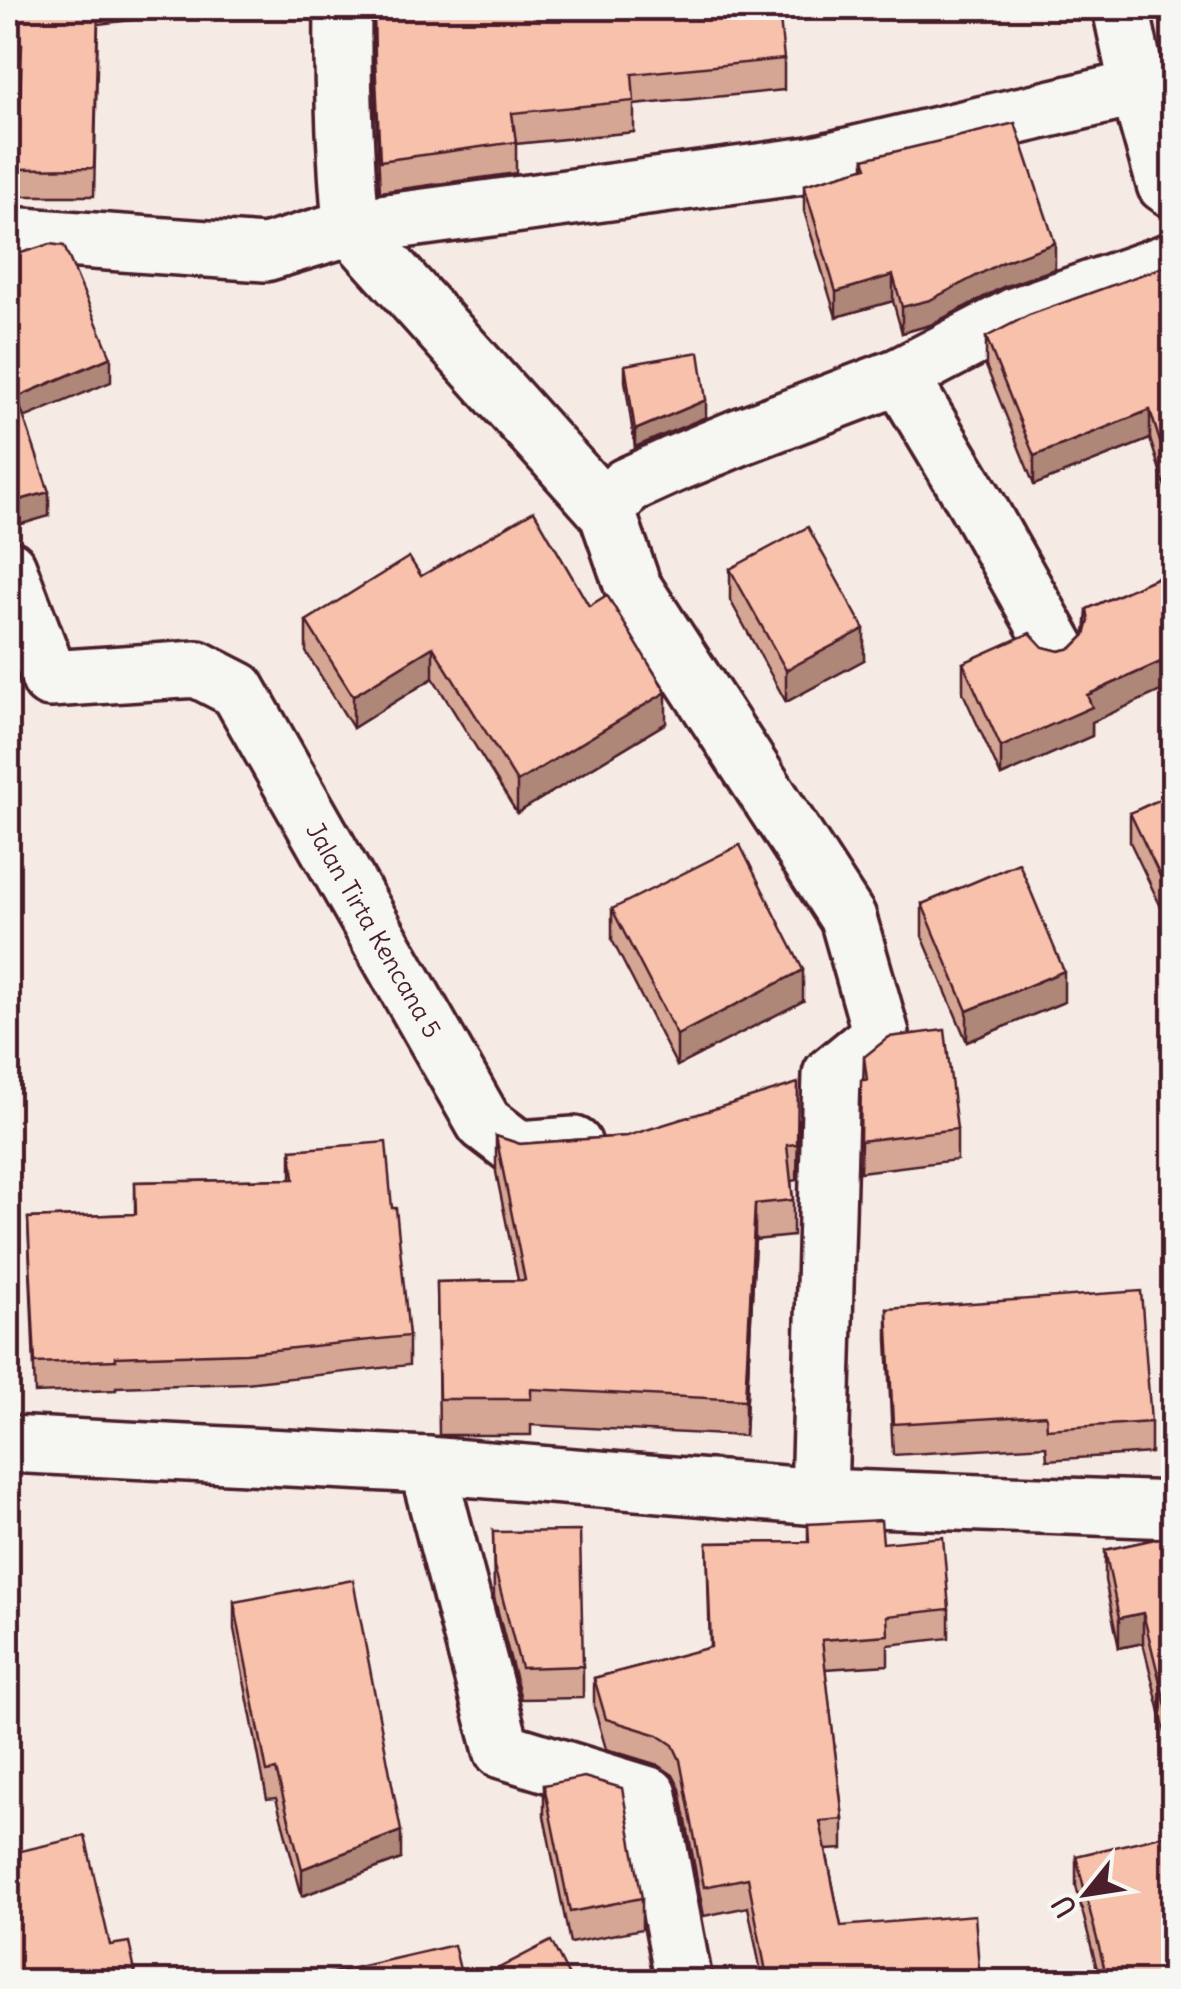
<svg xmlns="http://www.w3.org/2000/svg" width="1181" height="1989" viewBox="0 0 1181 1989" font-family="Delius,sans-serif">
<rect width="100%" height="100%" fill="#f6ebe4"/>
<filter id="ink" filterUnits="userSpaceOnUse"><feTurbulence type="fractalNoise" baseFrequency=".01" numOctaves="2"/><feDisplacementMap in="SourceGraphic" scale="20" xChannelSelector="R" yChannelSelector="G"/><feConvolveMatrix kernelMatrix="1 2 1 2 8 2 1 2 1" color-interpolation-filters="sRGB"/></filter>
<g filter="url(#ink)">
<g fill="none" stroke-linecap="round" stroke-linejoin="round">
<defs>
<g id="street">
<path d="M 343,8 C 342,81 345,154 351,227 L 607,512 L 633,587 L 848,918 L 881,1034 L 831,1075 L 819,1497"/>
<path d="M 1121,8 L 1138,88 L 1165,184 L 1174,190"/>
<path d="M 8,235 L 265,253 L 351,227 L 810,165 L 1138,88"/>
<path d="M 900,376 L 976,503 L 1058,649"/>
<path d="M 607,512 L 626,486 L 672,465 L 742,436 L 900,376 L 1017,315 L 1174,260"/>
<path d="M 8,568 L 50,679 L 197,669 L 238,690 L 484,1123 L 518,1149 L 574,1145"/>
<path d="M 8,1444 L 427,1465 L 819,1497 L 1174,1510"/>
<path d="M 427,1465 L 502,1750 L 649,1795 L 684,1982"/>
</g>
</defs>
<use href="#street" stroke="#4a1f2b" stroke-width="62"/>
<use href="#street" stroke="#f6f6f2" stroke-width="55"/>
</g>
<g fill="#d5a694" stroke="#4a1f2b" stroke-width="2.5">
<path d="M 8,8 L 234,8 L 98,24 L 94,196 L 18,196 L 21,72 L 8,73 Z"/>
<path d="M 374,8 L 784,59 L 784,90 L 634,105 L 634,132 L 516,144 L 516,173 L 380,192 L 375,89 Z"/>
<path d="M 864,159 L 1055,269 L 1003,287 L 930,325 L 902,333 L 893,301 L 836,317 L 804,211 L 804,185 L 864,168 Z"/>
<path d="M 1174,263 L 1174,515 L 1150,439 L 1034,485 L 986,366 L 986,337 Z"/>
<path d="M 625,365 L 706,417 L 635,447 L 625,381 Z"/>
<path d="M 730,569 L 864,660 L 786,702 L 730,600 Z"/>
<path d="M 1174,570 L 1092,722 L 1092,736 L 1001,776 L 963,693 L 963,663 L 1043,647 L 1059,651 L 1072,648 L 1085,635 L 1087,609 Z"/>
<path d="M 421,576 L 589,606 L 666,723 L 517,813 L 433,678 L 353,728 L 306,652 L 306,621 Z"/>
<path d="M 1174,793 L 1174,934 L 1130,842 L 1130,813 Z"/>
<path d="M 922,904 L 1064,1002 L 967,1042 L 922,936 Z"/>
<path d="M 612,909 L 803,1001 L 677,1066 L 612,940 Z"/>
<path d="M 864,1057 L 957,1129 L 957,1160 L 860,1172 Z"/>
<path d="M 798,1119 L 797,1180 L 791,1181 L 793,1200 L 793,1236 L 755,1240 L 745,1436 L 531,1425 L 531,1435 L 439,1435 L 437,1282 L 518,1280 L 496,1172 L 496,1136 L 520,1144 L 627,1136 Z"/>
<path d="M 291,1150 L 392,1208 L 409,1336 L 409,1365 L 246,1383 L 116,1387 L 116,1390 L 35,1393 L 28,1218 L 135,1214 L 135,1182 L 291,1179 Z"/>
<path d="M 887,1309 L 1151,1422 L 1151,1453 L 1047,1460 L 1046,1446 L 893,1455 L 887,1340 Z"/>
<path d="M 808,1524 L 883,1543 L 949,1609 L 949,1638 L 888,1645 L 888,1665 L 825,1669 L 843,1819 L 843,1849 L 826,1850 L 841,1926 L 980,1982 L 763,1982 L 748,1907 L 704,1916 L 680,1789 L 673,1775 L 658,1765 L 606,1749 L 594,1707 L 594,1678 L 710,1648 L 707,1543 L 808,1542 Z"/>
<path d="M 493,1532 L 583,1666 L 583,1698 L 521,1699 L 494,1597 Z"/>
<path d="M 1174,1535 L 1174,1769 L 1143,1643 L 1119,1648 L 1105,1580 L 1105,1550 Z"/>
<path d="M 234,1602 L 401,1859 L 302,1896 L 276,1798 L 267,1799 L 234,1629 Z"/>
<path d="M 544,1785 L 642,1898 L 642,1929 L 570,1943 L 544,1816 Z"/>
<path d="M 1076,1856 L 1174,1982 L 1099,1977 L 1076,1886 Z"/>
</g>
<g fill="#ae8778" stroke="#4a1f2b" stroke-width="2.5">
<path d="M 1055,243 L 1055,269 L 1003,287 L 930,325 L 902,333 L 902,307 L 1003,262 Z"/>
<path d="M 893,275 L 893,301 L 836,317 L 836,292 Z"/>
<path d="M 111,357 L 111,382 L 17,421 L 17,397 Z"/>
<path d="M 706,400 L 706,417 L 635,447 L 635,430 Z"/>
<path d="M 1150,410 L 1150,439 L 1034,485 L 1034,456 Z"/>
<path d="M 49,492 L 49,516 L 8,528 L 8,503 Z"/>
<path d="M 864,629 L 864,660 L 786,702 L 786,670 Z"/>
<path d="M 433,647 L 433,678 L 353,728 L 353,696 Z"/>
<path d="M 1174,656 L 1174,685 L 1092,722 L 1092,736 L 1001,776 L 1001,747 L 1087,695 Z"/>
<path d="M 666,692 L 666,723 L 517,813 L 517,782 Z"/>
<path d="M 803,970 L 803,1001 L 677,1066 L 677,1035 Z"/>
<path d="M 1064,971 L 1064,1002 L 967,1042 L 967,1011 Z"/>
<path d="M 755,1204 L 755,1240 L 745,1436 L 745,1400 Z"/>
<path d="M 1143,1613 L 1143,1643 L 1119,1648 L 1119,1618 Z"/>
<path d="M 401,1831 L 401,1859 L 302,1896 L 302,1869 Z"/>
</g>
<g fill="#f8c1ac" stroke="#4a1f2b" stroke-width="2.5">
<path d="M 8,8 L 98,8 L 94,168 L 18,169 L 22,44 L 8,45 Z"/>
<path d="M 374,8 L 779,8 L 784,59 L 632,74 L 634,101 L 512,113 L 516,142 L 380,161 L 375,58 Z"/>
<path d="M 1015,123 L 1055,243 L 1003,262 L 930,300 L 902,307 L 893,275 L 836,292 L 804,185 L 867,167 L 864,159 Z"/>
<path d="M 50,244 L 64,246 L 111,357 L 17,397 L 49,492 L 8,503 L 8,257 Z"/>
<path d="M 1174,263 L 1174,486 L 1150,410 L 1034,456 L 986,337 L 1029,315 Z"/>
<path d="M 699,352 L 706,400 L 635,430 L 625,365 Z"/>
<path d="M 534,511 L 589,606 L 607,595 L 666,692 L 517,782 L 433,647 L 353,696 L 306,621 L 409,557 L 421,576 Z"/>
<path d="M 808,527 L 864,629 L 786,670 L 730,569 Z"/>
<path d="M 1174,570 L 1174,656 L 1087,695 L 1092,707 L 1001,747 L 963,663 L 1030,633 L 1043,647 L 1059,651 L 1072,648 L 1085,635 L 1089,621 L 1087,609 Z"/>
<path d="M 1174,793 L 1174,905 L 1130,813 Z"/>
<path d="M 740,845 L 803,970 L 677,1035 L 612,909 Z"/>
<path d="M 1019,863 L 1064,971 L 967,1011 L 922,904 Z"/>
<path d="M 945,1030 L 957,1129 L 860,1141 L 861,1080 L 867,1080 L 864,1057 L 889,1037 Z"/>
<path d="M 798,1083 L 797,1144 L 787,1145 L 793,1200 L 755,1204 L 745,1400 L 531,1389 L 531,1399 L 439,1399 L 437,1282 L 525,1280 L 496,1136 L 520,1144 L 627,1136 Z"/>
<path d="M 386,1142 L 392,1208 L 396,1208 L 409,1336 L 246,1353 L 115,1357 L 116,1360 L 35,1363 L 28,1218 L 136,1214 L 135,1182 L 294,1179 L 291,1150 Z"/>
<path d="M 1141,1291 L 1151,1422 L 1047,1429 L 1046,1415 L 893,1424 L 887,1309 Z"/>
<path d="M 881,1520 L 883,1543 L 943,1537 L 949,1609 L 887,1616 L 888,1635 L 822,1640 L 843,1819 L 820,1821 L 841,1926 L 975,1915 L 980,1982 L 768,1982 L 748,1878 L 704,1887 L 680,1760 L 673,1745 L 658,1735 L 606,1719 L 594,1678 L 711,1647 L 707,1543 L 809,1542 L 808,1524 Z"/>
<path d="M 580,1531 L 583,1666 L 521,1668 L 494,1566 L 493,1532 Z"/>
<path d="M 1174,1535 L 1174,1739 L 1143,1613 L 1119,1618 L 1105,1550 Z"/>
<path d="M 353,1580 L 401,1831 L 302,1869 L 276,1770 L 267,1772 L 234,1602 Z"/>
<path d="M 584,1777 L 622,1788 L 642,1898 L 570,1912 L 544,1785 Z"/>
<path d="M 1174,1833 L 1174,1982 L 1083,1982 L 1106,1975 L 1076,1856 Z"/>
<path d="M 85,1836 L 110,1945 L 129,1942 L 137,1982 L 8,1982 L 8,1854 Z"/>
<path d="M 551,1941 L 572,1982 L 472,1982 Z"/>
<path d="M 454,1945 L 463,1982 L 320,1982 L 319,1976 Z"/>
</g>
</g>
<g text-anchor="middle" dominant-baseline="central" stroke-width="10" stroke-linejoin="round" paint-order="stroke">
<g font-size="25" fill="#4a1f2b" stroke="#f6f6f2">
<text transform="translate(374 930) rotate(60)">Jalan Tirta Kencana 5</text>
</g>
</g>
<rect width="1181" height="1989" fill="none" stroke="#f6f6f2" stroke-width="40"/>
<rect x="20" y="20" width="1141" height="1949" fill="none" stroke="#4a1f2b" stroke-width="4" filter="url(#ink)"/>
<g transform="translate(1086 1894) rotate(240)" stroke="#f6f6f2" stroke-width="8" paint-order="stroke">
<path d="M0-8L18 38L0 25L-18 38Z" fill="#4a1f2b"/>
<text y="-15" font-size="28" font-weight="bold" text-anchor="middle" fill="#4a1f2b">U</text>
</g>
</svg>
